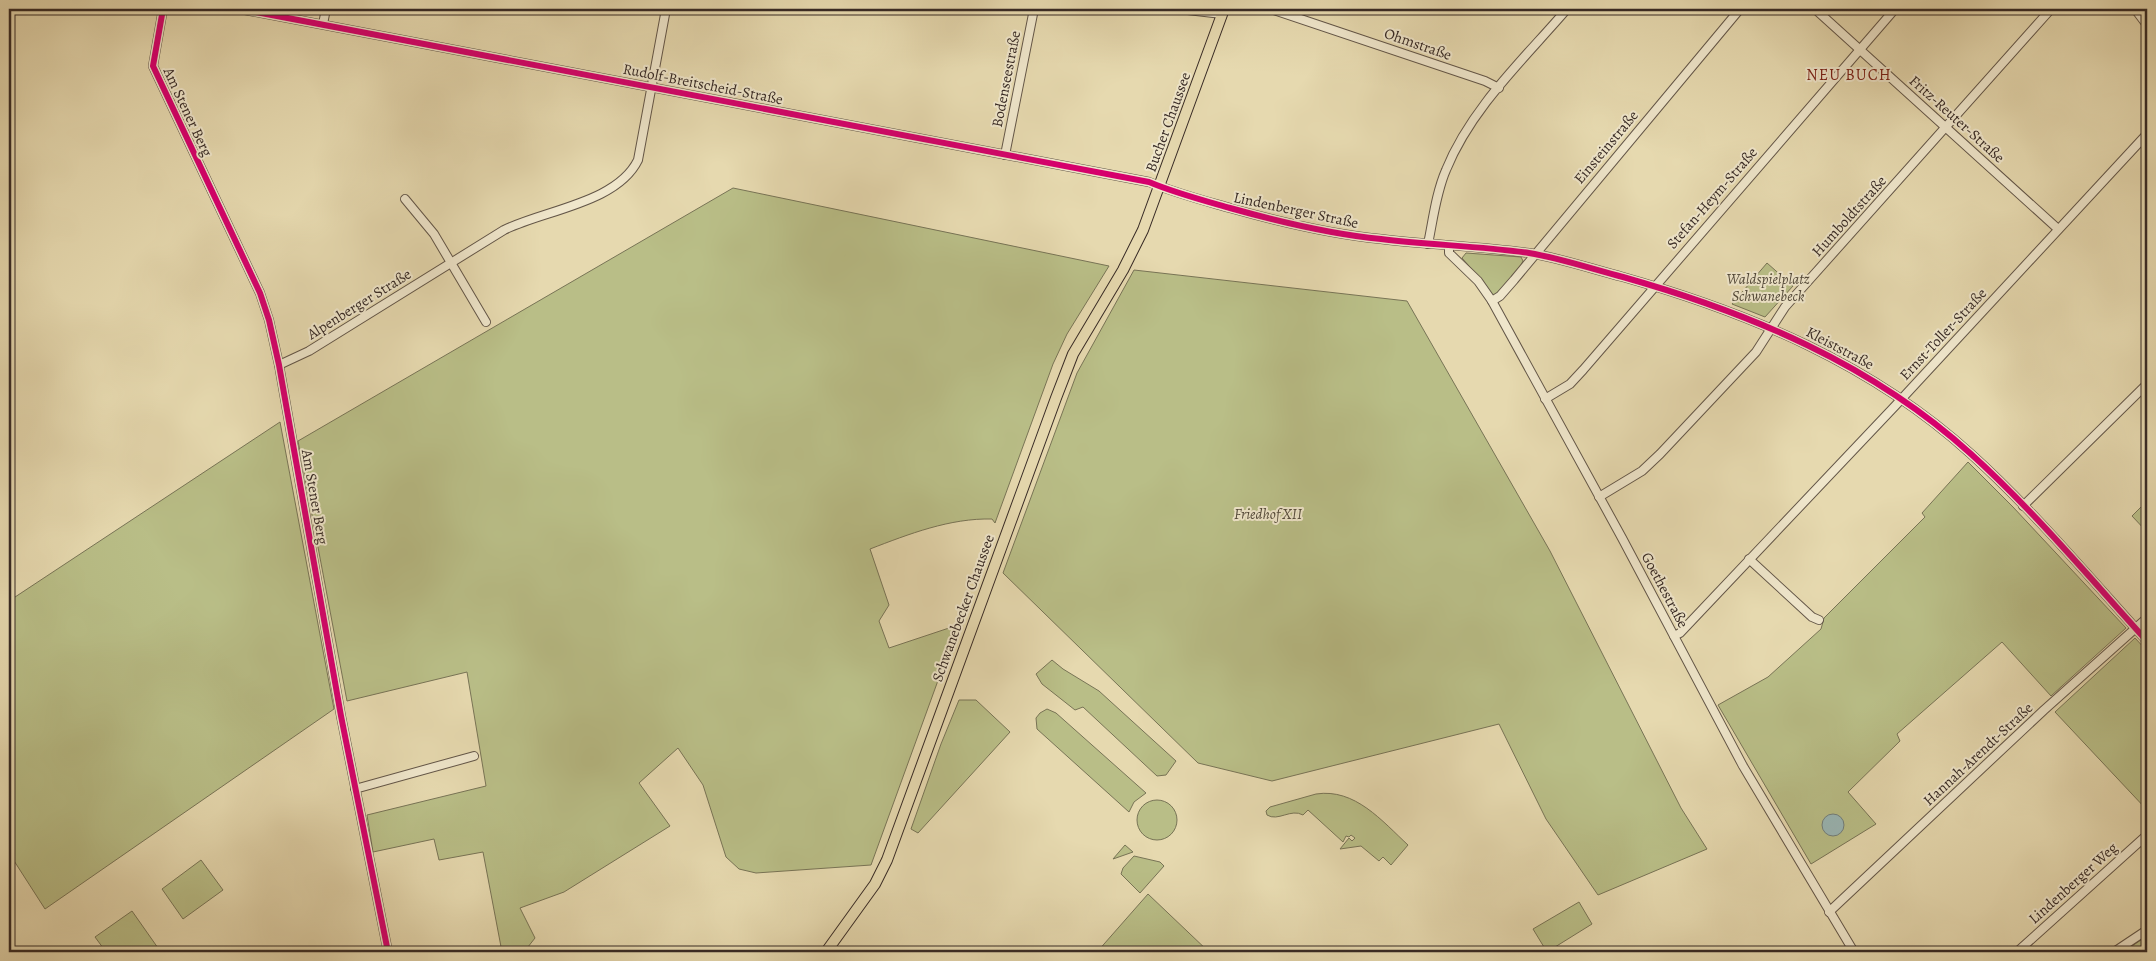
<svg xmlns="http://www.w3.org/2000/svg" width="2156" height="961" viewBox="0 0 2156 961" font-family="Alegreya,serif">
<rect width="100%" height="100%" fill="#e6d9af"/>
<filter id="stains"><feTurbulence type="fractalNoise" baseFrequency=".004" numOctaves="4"/><feColorMatrix values="0 0 0 0 .2 0 0 0 0 .09 0 0 0 0 .02 0 0 0 .5 -.17"/></filter>
<radialGradient id="worn" r=".72"><stop offset=".6" stop-color="#630" stop-opacity="0"/><stop offset="1" stop-color="#630" stop-opacity=".3"/></radialGradient>
<g fill="#b9be87" stroke="#787456">
<path d="M 733,188 L 1109,266 L 1067,334 L 1053,364 L 995,523 L 992,519 C 950,518 909,534 870,549 L 889,605 L 879,621 L 889,648 L 955,626 L 939,665 L 940,675 L 871,865 L 756,873 L 739,869 L 726,857 L 703,785 L 678,748 L 639,783 L 670,826 L 564,892 L 520,908 L 535,938 L 524,952 L 502,952 L 483,852 L 439,860 L 434,839 L 373,852 L 367,815 L 486,786 L 467,672 L 347,701 L 298,441 Z"/>
<path d="M 1466,253 L 1521,257 L 1523,261 L 1518,271 L 1493,298 L 1482,281 L 1462,258 Z"/>
<path d="M 1767,263 L 1793,286 L 1765,317 L 1732,304 Z"/>
<path d="M 1134,270 L 1407,301 L 1550,551 L 1681,808 L 1707,849 L 1598,895 L 1546,819 L 1499,724 L 1272,781 L 1198,763 L 1003,573 L 1077,373 Z"/>
<path d="M 280,422 L 334,709 L 45,909 L 9,853 L 9,601 Z"/>
<path d="M 1968,462 L 2013,507 L 2126,628 L 2051,696 L 2002,642 L 1897,734 L 1900,741 L 1848,792 L 1876,824 L 1811,864 L 1718,705 L 1768,677 L 1821,629 L 1824,618 L 1925,517 L 1922,513 Z"/>
<path d="M 2147,501 L 2147,532 L 2132,516 Z"/>
<path d="M 2135,638 L 2147,651 L 2147,810 L 2055,712 Z"/>
<path d="M 1052,660 L 1063,669 L 1099,691 L 1176,761 L 1166,775 L 1157,776 L 1083,707 L 1075,710 L 1042,684 L 1036,674 Z"/>
<path d="M 959,700 L 976,700 L 1010,732 L 918,833 L 911,829 L 941,744 Z"/>
<path d="M 1047,709 L 1056,713 L 1146,793 L 1134,802 L 1129,812 L 1037,729 L 1036,718 L 1040,713 Z"/>
<path d="M 1316,794 C 1355,788 1382,821 1408,845 L 1391,865 L 1383,857 L 1379,861 L 1361,846 L 1340,849 L 1349,838 L 1352,841 L 1355,838 L 1351,835 L 1349,837 L 1346,836 L 1343,842 L 1308,810 L 1303,815 C 1291,808 1278,822 1267,815 L 1266,811 L 1270,807 Z"/>
<circle cx="1157" cy="820" r="20"/>
<path d="M 1125,845 L 1133,852 L 1113,859 Z"/>
<path d="M 1134,856 L 1160,862 L 1164,866 L 1140,893 L 1121,874 L 1123,868 Z"/>
<path d="M 201,860 L 223,890 L 183,919 L 162,889 Z"/>
<path d="M 1148,894 L 1209,952 L 1097,952 Z"/>
<path d="M 1579,902 L 1592,924 L 1547,952 L 1533,929 Z"/>
<path d="M 132,911 L 158,948 L 153,952 L 106,952 L 95,937 Z"/>
<path d="M 2147,936 L 2147,952 L 2123,952 Z"/>
</g>
<circle fill="#9ab7b6" stroke="#727f7c" cx="1833" cy="825" r="11"/>
<g fill="none" stroke-linecap="round" stroke-linejoin="round">
<defs>
<g id="minor">
<path d="M 163,9 L 153,66 L 260,293 L 269,320 L 279,365 L 341,716 L 388,952"/>
<path d="M 240,9 L 1149,182 C 1175,193 1202,200 1230,208 C 1280,222 1329,234 1381,239 C 1430,245 1480,246 1529,253 C 1560,258 1592,269 1623,277 C 1750,313 1872,364 1971,454 C 2033,510 2090,578 2147,641"/>
<path d="M 1179,9 L 1222,14"/>
<path d="M 1271,9 L 1485,81 L 1499,88"/>
<path d="M 1815,9 L 2058,229"/>
<path d="M 2135,9 L 2147,25"/>
<path d="M 323,24 L 326,9"/>
<path d="M 1005,155 L 1034,9"/>
<path d="M 405,199 L 434,234 L 486,322"/>
<path d="M 1428,244 C 1433,220 1436,193 1446,170 C 1471,108 1524,59 1567,9"/>
<path d="M 1449,246 L 1449,253 L 1478,281 L 1492,301 L 1622,538 L 1743,766 L 1854,952"/>
<path d="M 1492,301 L 1500,296 L 1514,280 L 1740,9"/>
<path d="M 279,365 L 309,351 L 504,230 C 544,210 617,203 638,160 L 666,9"/>
<path d="M 1545,399 L 1570,384 L 1583,370 L 1895,9"/>
<path d="M 1599,497 L 1642,471 L 1660,454 L 1756,352 L 1785,307 L 2051,9"/>
<path d="M 2023,506 L 2147,384"/>
<path d="M 1749,559 L 1812,617 L 1819,620"/>
<path d="M 1674,636 L 1680,633 L 1895,406 L 2147,134"/>
<path d="M 355,789 L 474,756"/>
<path d="M 1829,912 L 2044,710 L 2147,618"/>
<path d="M 2017,952 L 2147,835"/>
<path d="M 2114,952 L 2147,930"/>
</g>
<path id="major" d="M 826,952 L 875,884 L 887,860 L 1056,398 L 1073,354 L 1123,270 L 1143,230 L 1224,9"/>
</defs>
<use href="#minor" stroke="#635648" stroke-width="10"/>
<use href="#major" stroke="#372a25" stroke-width="12"/>
<use href="#minor" stroke="#efe6cb" stroke-width="8"/>
<use href="#major" stroke="#e6d9af" stroke-width="10"/>
<defs>
<g id="cycleway">
<path d="M 163,9 L 153,66 L 260,293 L 269,320 L 279,365 L 341,716 L 388,952"/>
<path d="M 240,9 L 1149,182 C 1175,193 1202,200 1230,208 C 1280,222 1329,234 1381,239 C 1430,245 1480,246 1529,253 C 1560,258 1592,269 1623,277 C 1750,313 1872,364 1971,454 C 2033,510 2090,578 2147,641"/>
</g>
</defs>
<use href="#cycleway" stroke="#efe6cb" stroke-width="9"/>
<use href="#cycleway" stroke="#d6006c" stroke-width="6"/>
</g>
<g text-anchor="middle" dominant-baseline="central" stroke-width="4" stroke-linejoin="round" paint-order="stroke">
<g font-size="15" fill="#372a25" stroke="#efe6cb">
<text transform="translate(1418 44) rotate(19)">Ohmstraße</text>
<text transform="translate(1006 79) rotate(-79)">Bodenseestraße</text>
<text transform="translate(703 84) rotate(11)">Rudolf-Breitscheid-Straße</text>
<text transform="translate(188 112) rotate(65)">Am Stener Berg</text>
<text transform="translate(1957 119) rotate(42)">Fritz-Reuter-Straße</text>
<text transform="translate(1168 122) rotate(-70)">Bucher Chaussee</text>
<text transform="translate(1606 147) rotate(-50)">Einsteinstraße</text>
<text transform="translate(1712 198) rotate(-49)">Stefan-Heym-Straße</text>
<text transform="translate(1296 210) rotate(12)">Lindenberger Straße</text>
<text transform="translate(1849 216) rotate(-48)">Humboldtstraße</text>
<text transform="translate(359 304) rotate(-32)">Alpenberger Straße</text>
<text transform="translate(1943 334) rotate(-47)">Ernst-Toller-Straße</text>
<text transform="translate(1840 348) rotate(28)">Kleiststraße</text>
<text transform="translate(315 497) rotate(80)">Am Stener Berg</text>
<text transform="translate(1665 590) rotate(62)">Goethestraße</text>
<text transform="translate(963 608) rotate(-70)">Schwanebecker Chaussee</text>
<text transform="translate(1978 754) rotate(-43)">Hannah-Arendt-Straße</text>
<text transform="translate(2073 883) rotate(-42)">Lindenberger Weg</text>
</g>
<g font-size="15" font-style="italic" fill="#514839" stroke="#efe6cb">
<text x="1768" y="279">Waldspielplatz<tspan x="1768" dy="17">Schwanebeck</tspan></text>
<text x="1268" y="514">Friedhof XII</text>
</g>
<g font-size="16" letter-spacing="1" fill="#7a1f14" stroke="#efe6cb">
<text x="1849" y="75">NEU BUCH</text>
</g>
</g>
<rect width="2156" height="961" fill="none" stroke="#e6d9af" stroke-width="30"/>
<rect x="10" y="10" width="2136" height="941" fill="none" stroke="#372a25" stroke-width="2.5"/>
<rect x="15" y="15" width="2126" height="931" fill="none" stroke="#372a25"/>
<rect width="100%" height="100%" filter="url(#stains)"/>
<rect width="100%" height="100%" fill="url(#worn)"/>
</svg>
